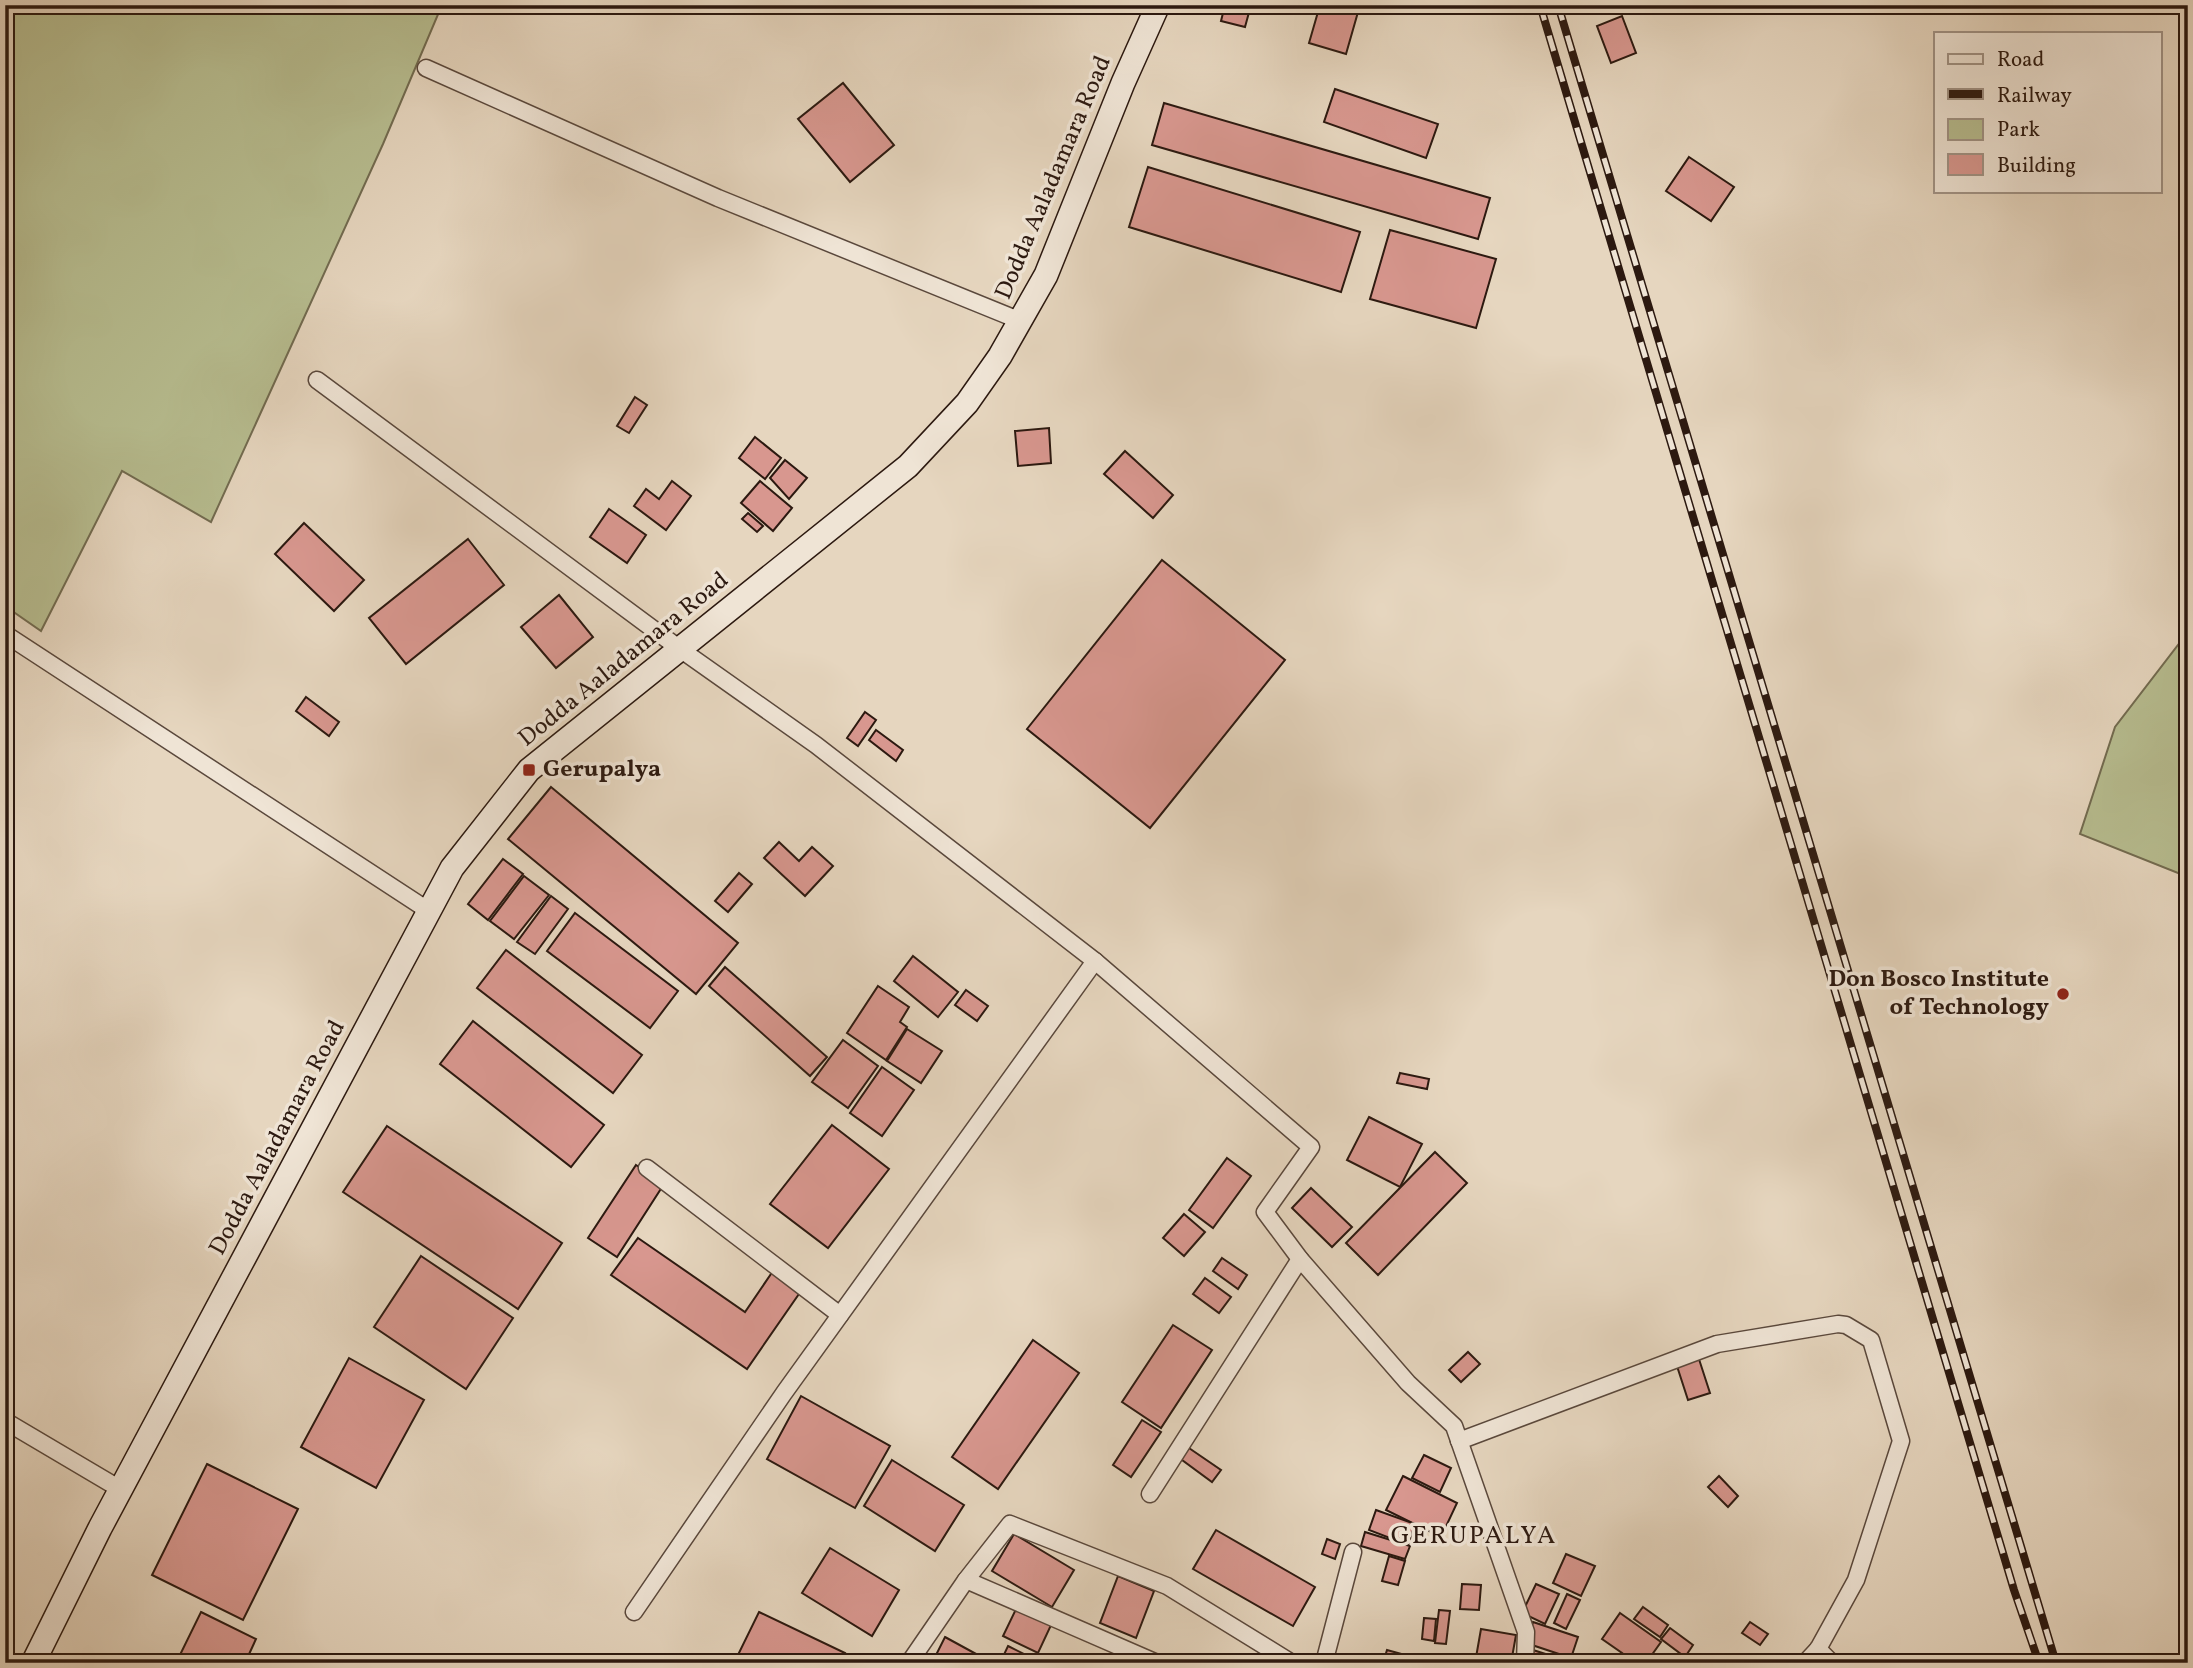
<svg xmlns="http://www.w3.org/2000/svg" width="2193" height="1668" viewBox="0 0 2193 1668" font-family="Vollkorn,serif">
<rect width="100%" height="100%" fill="#e6d6bf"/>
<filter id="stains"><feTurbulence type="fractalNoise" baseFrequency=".00286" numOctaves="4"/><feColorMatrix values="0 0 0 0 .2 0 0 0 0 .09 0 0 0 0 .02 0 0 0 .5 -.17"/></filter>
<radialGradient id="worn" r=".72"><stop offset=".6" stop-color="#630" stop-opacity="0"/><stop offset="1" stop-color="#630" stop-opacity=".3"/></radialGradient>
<g fill="#b7bd90" stroke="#726b50" stroke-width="2">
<path d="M 5,5 L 442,5 L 383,144 L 211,522 L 122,471 L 41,631 L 5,606 Z"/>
<path d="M 2188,632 L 2188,877 L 2080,834 L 2115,727 Z"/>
</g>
<g fill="#d8978f" stroke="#2c1910" stroke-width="2">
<path d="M 1225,5 L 1251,5 L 1245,27 L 1221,21 Z"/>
<path d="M 1320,5 L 1360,5 L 1346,54 L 1309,43 Z"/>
<path d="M 1622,16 L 1636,53 L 1611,63 L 1597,26 Z"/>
<path d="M 843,83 L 894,145 L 850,182 L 798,119 Z"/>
<path d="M 1335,89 L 1438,124 L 1426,158 L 1324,122 Z"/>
<path d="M 1164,103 L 1490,198 L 1478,239 L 1152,145 Z"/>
<path d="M 1689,157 L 1734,187 L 1711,221 L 1666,191 Z"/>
<path d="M 1148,167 L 1360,232 L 1341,292 L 1129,227 Z"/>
<path d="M 1390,230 L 1496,259 L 1476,328 L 1370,299 Z"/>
<path d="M 635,397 L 647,405 L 629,433 L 617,426 Z"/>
<path d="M 1049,428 L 1051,463 L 1018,466 L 1015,431 Z"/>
<path d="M 755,437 L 781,458 L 765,479 L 739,458 Z"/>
<path d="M 1125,451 L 1173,495 L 1153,518 L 1104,474 Z"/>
<path d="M 785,460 L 807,478 L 789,499 L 770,478 Z"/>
<path d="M 672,481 L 691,496 L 666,530 L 634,506 L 646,489 L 659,499 Z"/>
<path d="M 760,481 L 792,508 L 773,531 L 741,503 Z"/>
<path d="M 609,509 L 646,535 L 627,563 L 590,537 Z"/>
<path d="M 748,513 L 763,526 L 757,532 L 742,519 Z"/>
<path d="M 304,523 L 364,580 L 334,611 L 275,554 Z"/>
<path d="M 468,539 L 504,585 L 406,664 L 369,618 Z"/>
<path d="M 1162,560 L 1285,660 L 1150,828 L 1027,729 Z"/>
<path d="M 559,595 L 593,637 L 556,668 L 521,627 Z"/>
<path d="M 306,697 L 339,722 L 329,736 L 296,711 Z"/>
<path d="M 865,712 L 876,720 L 858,746 L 847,738 Z"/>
<path d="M 876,730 L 903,750 L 896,761 L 869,740 Z"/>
<path d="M 551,787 L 738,943 L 696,994 L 508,839 Z"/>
<path d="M 779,842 L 799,861 L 812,847 L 833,866 L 805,896 L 764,858 Z"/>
<path d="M 503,859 L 523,874 L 488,920 L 468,904 Z"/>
<path d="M 739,873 L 752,884 L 728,912 L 715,901 Z"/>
<path d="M 524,876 L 549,895 L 514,939 L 490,921 Z"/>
<path d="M 551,896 L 568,909 L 535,954 L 517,942 Z"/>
<path d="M 575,913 L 678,991 L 650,1028 L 547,951 Z"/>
<path d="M 506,950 L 642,1055 L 613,1093 L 477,988 Z"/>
<path d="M 913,956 L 958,992 L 938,1017 L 894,981 Z"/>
<path d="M 725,967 L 827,1057 L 810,1076 L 709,986 Z"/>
<path d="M 878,986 L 909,1007 L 900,1022 L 907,1027 L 886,1060 L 847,1033 Z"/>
<path d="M 966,990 L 988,1006 L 977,1021 L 955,1005 Z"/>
<path d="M 473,1021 L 604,1125 L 571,1167 L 440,1064 Z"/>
<path d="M 907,1029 L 942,1051 L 921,1083 L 887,1061 Z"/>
<path d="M 843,1040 L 878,1066 L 848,1108 L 812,1082 Z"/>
<path d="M 882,1067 L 914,1090 L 882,1136 L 850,1113 Z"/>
<path d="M 1400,1073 L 1429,1079 L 1427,1089 L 1397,1083 Z"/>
<path d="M 1369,1117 L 1422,1144 L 1400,1187 L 1347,1160 Z"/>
<path d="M 832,1125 L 889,1169 L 828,1248 L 770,1204 Z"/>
<path d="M 387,1126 L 562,1243 L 518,1309 L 343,1192 Z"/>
<path d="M 1435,1152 L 1467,1183 L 1378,1275 L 1346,1243 Z"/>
<path d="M 1227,1158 L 1251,1176 L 1213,1228 L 1189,1210 Z"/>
<path d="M 636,1165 L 664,1184 L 617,1257 L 588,1238 Z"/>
<path d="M 1311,1188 L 1352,1227 L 1332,1247 L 1292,1208 Z"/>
<path d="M 1184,1214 L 1205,1232 L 1184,1256 L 1163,1238 Z"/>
<path d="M 638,1238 L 745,1312 L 773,1271 L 801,1291 L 747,1369 L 611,1275 Z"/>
<path d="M 421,1256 L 513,1318 L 466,1389 L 374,1327 Z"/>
<path d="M 1222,1258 L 1247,1275 L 1238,1289 L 1213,1271 Z"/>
<path d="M 1205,1278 L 1231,1297 L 1219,1313 L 1193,1294 Z"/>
<path d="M 1173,1325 L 1212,1350 L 1161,1428 L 1122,1402 Z"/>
<path d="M 1033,1340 L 1079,1373 L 998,1489 L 952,1457 Z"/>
<path d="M 1468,1352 L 1480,1364 L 1461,1382 L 1449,1370 Z"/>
<path d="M 1697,1353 L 1710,1393 L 1688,1400 L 1675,1360 Z"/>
<path d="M 349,1358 L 424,1400 L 376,1488 L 301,1447 Z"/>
<path d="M 801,1396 L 890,1446 L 855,1508 L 767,1459 Z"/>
<path d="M 1142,1420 L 1161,1432 L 1131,1477 L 1113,1465 Z"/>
<path d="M 1186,1446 L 1221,1470 L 1212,1482 L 1178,1457 Z"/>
<path d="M 1424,1455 L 1451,1468 L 1440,1492 L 1412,1478 Z"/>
<path d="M 892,1460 L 964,1505 L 935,1551 L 864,1506 Z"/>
<path d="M 207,1464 L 298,1509 L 243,1620 L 152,1575 Z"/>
<path d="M 1403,1476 L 1457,1503 L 1441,1537 L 1386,1510 Z"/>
<path d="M 1719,1476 L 1738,1496 L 1728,1507 L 1708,1487 Z"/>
<path d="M 1376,1510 L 1415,1524 L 1408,1545 L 1369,1530 Z"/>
<path d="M 1216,1530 L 1315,1587 L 1293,1626 L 1193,1569 Z"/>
<path d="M 1365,1532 L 1410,1546 L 1405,1559 L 1361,1546 Z"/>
<path d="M 1014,1534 L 1074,1570 L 1052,1607 L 992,1571 Z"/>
<path d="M 1327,1539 L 1340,1544 L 1335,1559 L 1322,1554 Z"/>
<path d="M 830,1548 L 899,1590 L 872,1636 L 802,1593 Z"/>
<path d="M 1566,1554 L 1595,1566 L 1581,1596 L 1553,1583 Z"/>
<path d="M 1389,1556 L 1405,1561 L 1398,1585 L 1382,1581 Z"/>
<path d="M 1118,1576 L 1154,1591 L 1136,1638 L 1100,1623 Z"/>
<path d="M 1462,1584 L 1481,1585 L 1479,1610 L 1460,1609 Z"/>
<path d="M 1536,1584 L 1559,1594 L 1545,1624 L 1522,1613 Z"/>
<path d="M 1567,1594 L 1580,1600 L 1566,1629 L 1554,1623 Z"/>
<path d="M 1017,1607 L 1052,1623 L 1038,1653 L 1003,1636 Z"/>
<path d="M 1643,1607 L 1668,1625 L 1660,1637 L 1634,1619 Z"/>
<path d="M 1439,1610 L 1450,1611 L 1446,1644 L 1435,1643 Z"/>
<path d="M 201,1612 L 256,1639 L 245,1663 L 176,1663 Z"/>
<path d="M 759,1612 L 845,1653 L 840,1663 L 734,1663 Z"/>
<path d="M 1620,1613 L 1661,1642 L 1646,1663 L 1622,1663 L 1617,1659 L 1622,1653 L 1602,1639 Z"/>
<path d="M 1424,1618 L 1436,1619 L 1434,1641 L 1422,1639 Z"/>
<path d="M 1533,1622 L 1578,1637 L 1571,1658 L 1526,1643 Z"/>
<path d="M 1750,1622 L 1768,1634 L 1760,1645 L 1742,1633 Z"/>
<path d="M 1670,1628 L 1693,1645 L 1685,1657 L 1661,1639 Z"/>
<path d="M 1481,1629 L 1516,1635 L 1511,1663 L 1475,1663 Z"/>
<path d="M 945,1637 L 978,1655 L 974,1663 L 932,1663 Z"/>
<path d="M 1008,1646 L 1042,1663 L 1000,1663 Z"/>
<path d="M 1387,1650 L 1405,1655 L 1403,1663 L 1383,1663 Z"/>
<path d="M 1533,1650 L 1574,1663 L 1529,1663 Z"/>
</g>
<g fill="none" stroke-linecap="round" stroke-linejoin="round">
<defs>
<g id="street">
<path d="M 426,68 L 718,198 L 1021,321"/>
<path d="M 317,380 L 680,649 L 816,745 L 1095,961 L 1311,1147 L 1265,1212 L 1300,1259 L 1408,1383 L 1454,1426 L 1526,1632 L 1525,1663"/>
<path d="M 5,634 L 429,911"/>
<path d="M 647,1168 L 840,1315"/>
<path d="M 5,1421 L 120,1489"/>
<path d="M 1459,1441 L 1717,1344 L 1838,1324 L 1846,1325 L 1871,1340 L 1901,1441 L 1856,1580 L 1818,1649 L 1805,1663"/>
<path d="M 1150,1494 L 1300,1259"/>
<path d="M 966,1580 L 1157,1663"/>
<path d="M 634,1612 L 784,1393 L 1095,961"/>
<path d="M 1818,1649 L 1832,1663"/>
<path d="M 909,1663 L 966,1580 L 1010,1524 L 1167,1586 L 1292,1663"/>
<path d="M 1324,1663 L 1353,1552"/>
</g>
<path id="secondary" d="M 33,1663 L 100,1528 L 452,868 L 529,770 L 908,466 L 967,403 L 1000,356 L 1046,275 L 1123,83 L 1158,5"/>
</defs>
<use href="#street" stroke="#5a483c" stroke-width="19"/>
<use href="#secondary" stroke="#2c1910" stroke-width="26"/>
<use href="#street" stroke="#efe4d5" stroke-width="16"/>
<use href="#secondary" stroke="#efe4d5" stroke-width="23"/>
<defs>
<g id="rail">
<path d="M 1540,5 L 2014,1590 L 2039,1663"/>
<path d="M 1558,5 L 2056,1663"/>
</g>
</defs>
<use href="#rail" stroke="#2c1910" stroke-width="8"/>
<use href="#rail" stroke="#efe4d5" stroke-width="5" stroke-dasharray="16" stroke-linecap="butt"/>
</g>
<g fill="#8f2418" stroke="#efe4d5" stroke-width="2.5">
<rect x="522" y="763" width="14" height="14" rx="3.5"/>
<circle cx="2063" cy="994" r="7"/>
</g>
<g text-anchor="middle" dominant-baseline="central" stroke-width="7" stroke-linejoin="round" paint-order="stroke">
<g font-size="24" fill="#2c1910" stroke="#efe4d5">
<text transform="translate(1054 178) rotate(-67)">Dodda Aaladamara Road</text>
<text transform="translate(624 660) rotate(-39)">Dodda Aaladamara Road</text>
<text transform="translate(278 1138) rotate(-62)">Dodda Aaladamara Road</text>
</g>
<g font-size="24" font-weight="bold" fill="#2c1910" stroke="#efe4d5" text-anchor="start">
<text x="543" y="770">Gerupalya</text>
<text x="2049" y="980" text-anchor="end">Don Bosco Institute<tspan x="2049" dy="28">of Technology</tspan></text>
</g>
<g font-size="26" letter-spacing="2" fill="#2c1910" stroke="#efe4d5">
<text x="1474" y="1536">GERUPALYA</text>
</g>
</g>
<rect width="2193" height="1668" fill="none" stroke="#e6d6bf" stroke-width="28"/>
<rect x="7" y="7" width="2179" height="1654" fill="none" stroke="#2c1910" stroke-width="3.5"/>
<rect x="14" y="14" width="2165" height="1640" fill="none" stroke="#2c1910" stroke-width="2"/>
<rect x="1934" y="32" width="228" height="161" fill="#efe4d5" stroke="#a19386" stroke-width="2"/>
<rect x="1948" y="54" width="35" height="10" fill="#efe4d5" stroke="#a19386" stroke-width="2"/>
<text x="1997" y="66" font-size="21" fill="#2c1910">Road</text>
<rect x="1948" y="89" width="35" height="10" fill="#2c1910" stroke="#a19386" stroke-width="2"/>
<text x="1997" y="102" font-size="21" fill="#2c1910">Railway</text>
<rect x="1948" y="119" width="35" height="21" fill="#b7bd90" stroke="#a19386" stroke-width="2"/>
<text x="1997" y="136" font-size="21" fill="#2c1910">Park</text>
<rect x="1948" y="154" width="35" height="21" fill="#d8978f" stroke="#a19386" stroke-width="2"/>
<text x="1997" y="172" font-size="21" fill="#2c1910">Building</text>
<rect width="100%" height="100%" filter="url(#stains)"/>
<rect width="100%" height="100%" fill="url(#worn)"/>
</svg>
